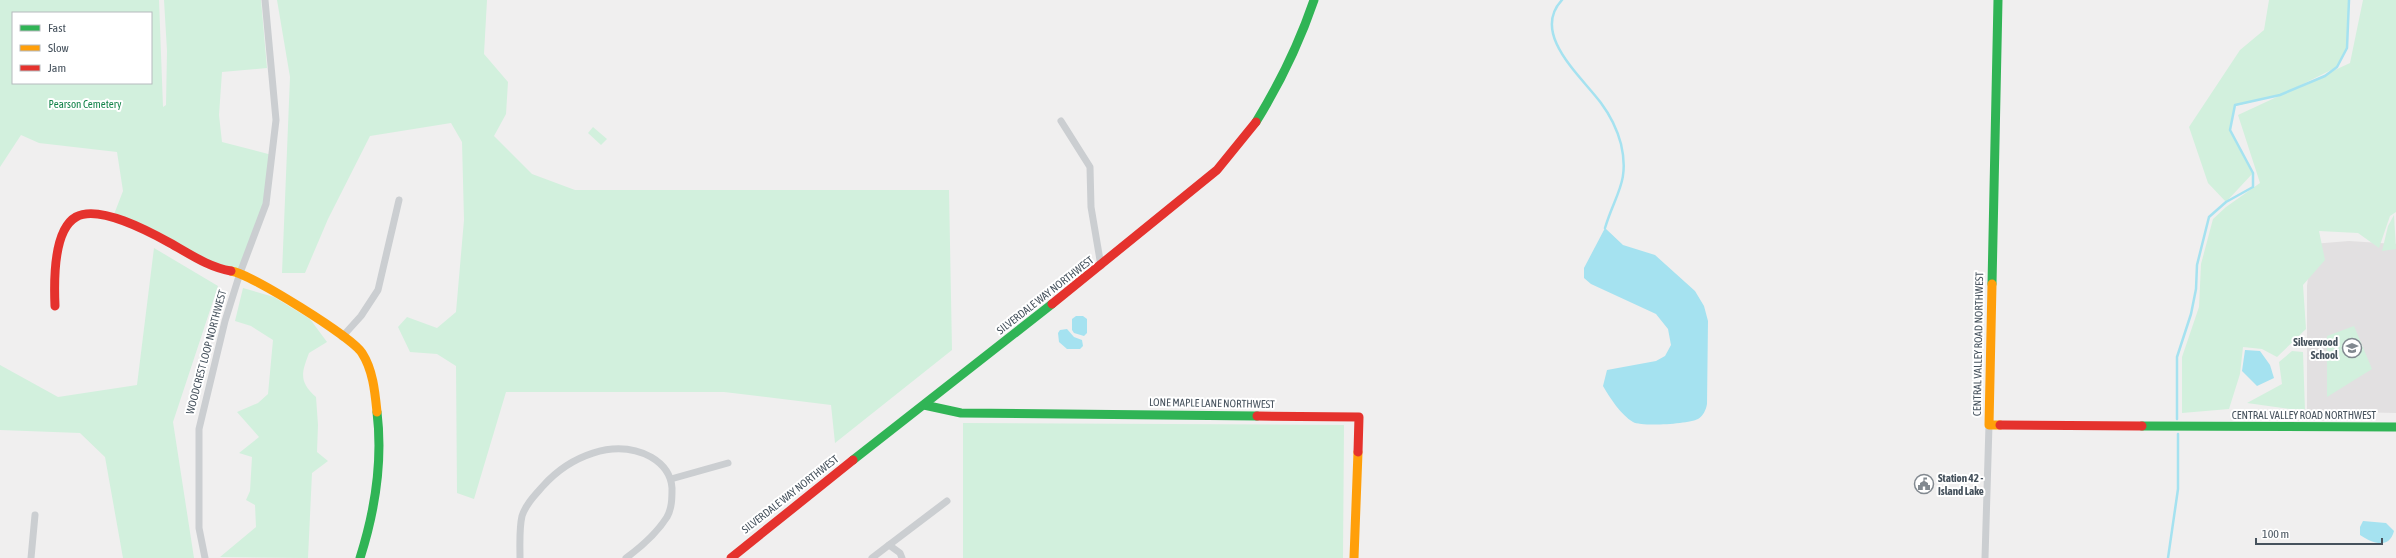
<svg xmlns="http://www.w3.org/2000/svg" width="2396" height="558" viewBox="0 0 2396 558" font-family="'Asap Condensed',sans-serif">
<rect width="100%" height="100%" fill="#f0efef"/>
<path fill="#e2e0e1" d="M 2349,241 L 2396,244 L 2396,413 L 2307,411 L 2307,286 L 2312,244 Z"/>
<g fill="#d2f0dd" fill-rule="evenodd">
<path d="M 0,0 L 159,0 L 163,107 L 166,105 L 167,51 L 164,0 L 261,0 L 267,68 L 222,72 L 219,115 L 222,142 L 272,155 L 266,204 L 240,273 L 213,268 L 113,217 L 123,191 L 117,152 L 39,143 L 21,135 L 0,167 ZM 13,13 L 151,13 L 151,83 L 13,83 Z"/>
<path d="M 277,0 L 487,0 L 484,54 L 508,82 L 506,114 L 494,136 L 532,174 L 575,190 L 949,190 L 952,350 L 835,443 L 831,405 L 724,392 L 506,392 L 474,499 L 457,493 L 456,366 L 437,354 L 410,352 L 398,327 L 407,317 L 437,328 L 456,312 L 464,220 L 462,142 L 451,123 L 370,136 L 328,219 L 305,273 L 282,273 L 290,77 Z"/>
<path d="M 2269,0 L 2349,0 L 2347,48 L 2337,67 L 2281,95 L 2350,63 L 2363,0 L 2396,0 L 2396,212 L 2390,216 L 2379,248 L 2358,233 L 2319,231 L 2325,260 L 2303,285 L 2306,329 L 2277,357 L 2262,349 L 2243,347 L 2240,374 L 2229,409 L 2182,413 L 2182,357 L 2199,307 L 2201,264 L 2213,219 L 2226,207 L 2260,183 L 2238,115 L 2281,95 L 2235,106 L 2230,130 L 2253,173 L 2226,202 L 2208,183 L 2189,127 L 2240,50 L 2264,30 Z"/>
<path d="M 593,127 L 607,139 L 601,145 L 588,133 Z"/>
<path d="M 2394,215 L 2396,249 L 2382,251 L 2388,226 Z"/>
<path d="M 154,248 L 218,286 L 173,422 L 194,558 L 123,558 L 105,457 L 80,433 L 0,430 L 0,365 L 58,397 L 137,385 Z"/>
<path d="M 243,288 L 274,297 L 310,319 L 327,342 L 309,353 C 302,372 298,381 316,397 L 318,425 L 317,452 L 328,461 L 312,473 L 308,558 L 220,557 L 256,527 L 255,505 L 246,500 L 250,491 L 252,457 L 239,453 L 259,437 L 237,412 L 258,403 L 268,394 L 273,340 L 251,326 L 235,321 Z"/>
<path d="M 2354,326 L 2372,369 L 2327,397 L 2327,336 Z"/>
<path d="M 2292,351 L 2303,352 L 2305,411 L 2247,403 L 2282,384 L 2279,362 Z"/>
<path d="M 963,423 L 1344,425 L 1343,558 L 963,558 Z"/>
</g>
<g fill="#a5e2f0">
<path d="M 1605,228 L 1623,245 L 1655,255 L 1695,291 L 1704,306 L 1708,321 L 1707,404 C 1706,410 1703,416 1698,419 C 1688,424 1642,427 1633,422 C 1621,415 1610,398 1603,386 L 1607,370 L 1656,361 L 1665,356 L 1671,345 L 1668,329 L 1656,314 L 1591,284 L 1584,278 L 1584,268 Z"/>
<path d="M 1076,316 L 1083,316 L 1087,319 L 1087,333 L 1084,336 L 1074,333 L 1072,330 L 1072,319 Z"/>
<path d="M 1067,329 L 1074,337 L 1082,340 L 1083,346 L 1080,349 L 1067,349 L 1059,342 L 1058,333 L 1060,330 Z"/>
<path d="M 2245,350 L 2260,351 L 2270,365 L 2274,378 L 2257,386 L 2242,371 Z"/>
<path d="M 2363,521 L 2386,523 L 2394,531 C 2389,550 2372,543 2360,535 L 2360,527 Z"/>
</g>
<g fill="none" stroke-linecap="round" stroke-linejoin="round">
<g stroke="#a5e2f0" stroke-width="2.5">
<path d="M 1562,0 C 1530,34 1582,77 1601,103 C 1610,115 1617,129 1621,144 C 1630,182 1615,194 1605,228"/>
<path d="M 2177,419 L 2177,357 L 2191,314 L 2196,289 L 2197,265 L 2209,217 L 2226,202 L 2253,187 L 2253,173 L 2230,130 L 2235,105 L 2280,95 L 2325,76 L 2337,67 L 2347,48 L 2349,0"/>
<path d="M 2168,558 L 2178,489 L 2178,434"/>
</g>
<g stroke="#cbced1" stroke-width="7">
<path d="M 1061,121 L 1090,167 L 1091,207 L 1101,266"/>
<path d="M 342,337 L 361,316 L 378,290 L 399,200"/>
<path d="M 671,479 L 728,463"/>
<path d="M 889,545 L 947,501"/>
<path d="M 31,558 L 35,515"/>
<path d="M 205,558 L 199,528 L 199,429 L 225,321 L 240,273 L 266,204 L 276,120 L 265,0"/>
<path d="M 520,558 C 520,544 519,529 522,516 C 526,504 535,495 543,486 C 569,457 614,437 651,457 C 663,464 671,474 672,488 C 672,498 672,508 667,517 C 657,533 641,547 626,558"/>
<path d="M 872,558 L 889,545 L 900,553 L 902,558"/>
<path d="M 1985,558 L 1989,425"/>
</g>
<g stroke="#30b455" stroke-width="9">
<path d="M 1256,122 C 1280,83 1299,44 1314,0"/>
<path d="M 1992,284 L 1998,0"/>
<path d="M 924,405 L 961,413 L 1257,416"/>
<path d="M 2142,426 L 2396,427"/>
<path d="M 853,460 L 1052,304"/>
<path d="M 360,558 C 375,511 383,462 377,412"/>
</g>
<g stroke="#ff9f0a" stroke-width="9">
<path d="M 231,271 C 251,274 352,337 362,353 C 373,370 375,392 377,412"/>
<path d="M 1992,284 L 1989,425 L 2000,425"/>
<path d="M 1354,558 L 1358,452"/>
</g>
<g stroke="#e5322d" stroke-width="9">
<path d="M 1052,304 L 1217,170 L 1256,122"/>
<path d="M 55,306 C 54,283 53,230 76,217 C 99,204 150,232 170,243 C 190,254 208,267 231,271"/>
<path d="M 1257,416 L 1359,417 L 1358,452"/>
<path d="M 2000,425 L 2142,426"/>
<path d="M 731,558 L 853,460"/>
</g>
</g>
<defs>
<symbol id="school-ring" viewBox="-11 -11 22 22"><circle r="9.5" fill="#fff" stroke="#828990" stroke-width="1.5"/><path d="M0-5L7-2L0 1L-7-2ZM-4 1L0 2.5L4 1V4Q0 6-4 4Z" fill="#828990"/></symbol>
<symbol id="civic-ring" viewBox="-11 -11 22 22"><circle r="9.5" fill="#fff" stroke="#828990" stroke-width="1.5"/><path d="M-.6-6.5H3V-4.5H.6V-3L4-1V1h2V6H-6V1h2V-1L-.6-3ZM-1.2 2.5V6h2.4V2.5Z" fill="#828990"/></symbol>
</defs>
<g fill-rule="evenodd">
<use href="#school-ring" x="2341" y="337" width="22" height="22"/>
<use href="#civic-ring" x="1913" y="473" width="22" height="22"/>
</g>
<g text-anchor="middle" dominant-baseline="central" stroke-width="4" stroke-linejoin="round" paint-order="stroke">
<g font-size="11" fill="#128349" stroke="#fff">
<text x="85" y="104">Pearson Cemetery</text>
</g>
<g font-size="11" fill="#46525d" stroke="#fff">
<text transform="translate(1045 295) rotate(-38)">SILVERDALE WAY NORTHWEST</text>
<text transform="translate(1978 344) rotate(-89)">CENTRAL VALLEY ROAD NORTHWEST</text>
<text transform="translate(206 352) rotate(-75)">WOODCREST LOOP NORTHWEST</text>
<text transform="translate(1212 403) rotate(1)">LONE MAPLE LANE NORTHWEST</text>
<text x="2304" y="415">CENTRAL VALLEY ROAD NORTHWEST</text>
<text transform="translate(790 494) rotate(-38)">SILVERDALE WAY NORTHWEST</text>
</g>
<g font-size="11" font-weight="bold" fill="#46525d" stroke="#fff" text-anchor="end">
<text x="2338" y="342">Silverwood<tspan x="2338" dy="13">School</tspan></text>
<text x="1938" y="478" text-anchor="start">Station 42 -<tspan x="1938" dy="13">Island Lake</tspan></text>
</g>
</g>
<rect x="12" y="12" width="140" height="72" fill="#ffffff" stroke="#b5babe"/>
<rect x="20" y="25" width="20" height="6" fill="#30b455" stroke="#b5babe"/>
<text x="48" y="32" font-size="12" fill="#46525d">Fast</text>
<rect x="20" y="45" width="20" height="6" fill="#ff9f0a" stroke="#b5babe"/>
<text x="48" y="52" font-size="12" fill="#46525d">Slow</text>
<rect x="20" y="65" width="20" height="6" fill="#e5322d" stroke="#b5babe"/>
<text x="48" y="72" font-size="12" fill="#46525d">Jam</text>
<path d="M2256 538v6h126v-6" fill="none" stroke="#46525d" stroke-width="2"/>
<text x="2262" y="538" font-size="12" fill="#46525d" stroke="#ffffff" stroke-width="3" paint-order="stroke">100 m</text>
</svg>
